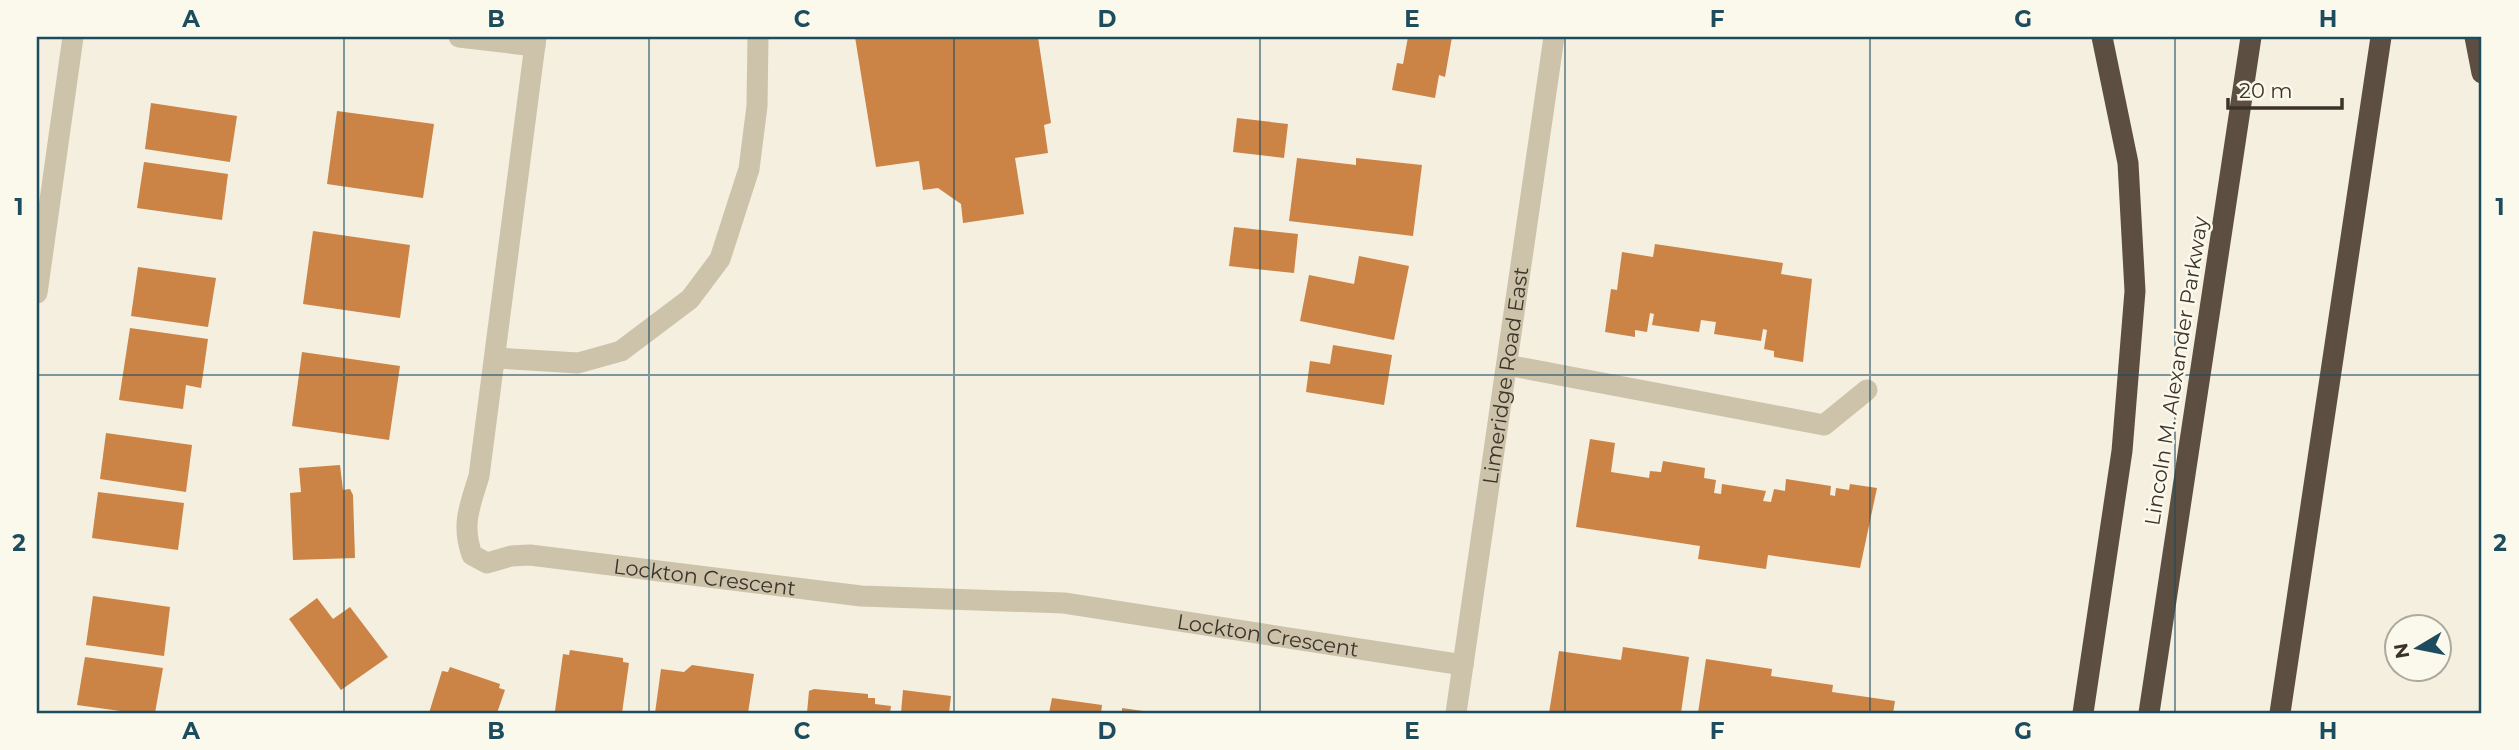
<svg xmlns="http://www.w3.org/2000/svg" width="2519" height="750" viewBox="0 0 2519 750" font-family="Montserrat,sans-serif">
<rect width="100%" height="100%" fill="#f4efdf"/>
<g fill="#cb8346">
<path d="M 855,37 L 1038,37 L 1051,123 L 1044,125 L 1048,153 L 1015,158 L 1024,214 L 963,223 L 961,204 L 938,188 L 923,190 L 919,161 L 876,167 Z"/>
<path d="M 1408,37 L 1452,37 L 1445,77 L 1439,75 L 1435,98 L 1392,90 L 1397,63 L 1403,64 Z"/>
<path d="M 151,103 L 237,116 L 230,162 L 145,149 Z"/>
<path d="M 337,111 L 434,124 L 423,198 L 327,184 Z"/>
<path d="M 1237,118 L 1288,124 L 1284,158 L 1233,152 Z"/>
<path d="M 1297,158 L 1356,165 L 1356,158 L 1422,165 L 1413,236 L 1289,221 Z"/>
<path d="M 144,162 L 228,174 L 222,220 L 137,208 Z"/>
<path d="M 1234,227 L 1298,234 L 1294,273 L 1229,266 Z"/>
<path d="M 313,231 L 410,245 L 400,318 L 303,304 Z"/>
<path d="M 1655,244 L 1783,263 L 1781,274 L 1812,279 L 1803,362 L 1774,357 L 1774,351 L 1764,349 L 1767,330 L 1763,329 L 1761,341 L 1714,334 L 1716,322 L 1701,320 L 1699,332 L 1652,325 L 1654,314 L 1650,313 L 1647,332 L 1635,330 L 1635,337 L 1605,332 L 1611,289 L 1617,290 L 1622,252 L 1653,257 Z"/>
<path d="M 1359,256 L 1409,266 L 1394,340 L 1300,321 L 1309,275 L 1354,284 Z"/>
<path d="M 138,267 L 216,278 L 208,327 L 131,316 Z"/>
<path d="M 130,328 L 208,339 L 201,388 L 186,385 L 183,409 L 119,400 Z"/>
<path d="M 1333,345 L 1392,355 L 1384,405 L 1306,392 L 1310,361 L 1330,364 Z"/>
<path d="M 302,352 L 400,366 L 389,440 L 292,426 Z"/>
<path d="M 106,433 L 192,445 L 186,492 L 100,479 Z"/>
<path d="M 1590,439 L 1615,443 L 1611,472 L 1649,478 L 1650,471 L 1661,472 L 1663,461 L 1705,468 L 1704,478 L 1716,480 L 1714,493 L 1721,494 L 1722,484 L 1766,491 L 1763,501 L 1771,502 L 1774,489 L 1785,491 L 1786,479 L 1831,486 L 1830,495 L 1835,496 L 1836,488 L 1849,490 L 1850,484 L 1877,488 L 1860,568 L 1768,555 L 1766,569 L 1698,559 L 1700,546 L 1576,527 Z"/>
<path d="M 340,465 L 343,490 L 350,489 L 353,495 L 355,558 L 293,560 L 290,493 L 301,492 L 299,468 Z"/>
<path d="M 98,492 L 184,503 L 178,550 L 92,538 Z"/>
<path d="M 93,596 L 170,607 L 164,656 L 86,645 Z"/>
<path d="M 317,598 L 333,619 L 350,607 L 388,657 L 341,690 L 289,619 Z"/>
<path d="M 1623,647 L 1689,657 L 1681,713 L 1549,713 L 1559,651 L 1621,660 Z"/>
<path d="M 570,650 L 623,658 L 623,662 L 629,663 L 622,713 L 555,711 L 563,654 L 569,655 Z"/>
<path d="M 85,657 L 163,668 L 155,713 L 135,713 L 77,705 Z"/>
<path d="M 1706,659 L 1772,669 L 1771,676 L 1833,685 L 1832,692 L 1895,701 L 1893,713 L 1698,713 Z"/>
<path d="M 692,665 L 754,674 L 748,713 L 655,713 L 661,669 L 684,672 Z"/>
<path d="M 450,667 L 500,684 L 499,688 L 505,690 L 497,713 L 429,713 L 442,671 L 448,672 Z"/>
<path d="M 814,689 L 868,694 L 868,698 L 875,698 L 875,704 L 891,706 L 890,713 L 807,713 L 809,691 Z"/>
<path d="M 903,690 L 951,696 L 949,713 L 901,713 Z"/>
<path d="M 1052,698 L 1102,705 L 1101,713 L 1049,713 Z"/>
<path d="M 1122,708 L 1150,712 L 1150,713 L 1122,713 Z"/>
</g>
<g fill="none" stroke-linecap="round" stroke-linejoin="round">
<g stroke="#cdc2aa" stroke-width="21">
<path d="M 459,37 L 535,46"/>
<path id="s1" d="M 536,37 L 479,476 C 470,506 461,524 472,555 L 487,563 L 511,556 L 530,555 L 861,596 L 1064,603 L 1463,665"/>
<path d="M 37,293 L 73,37"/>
<path d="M 496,358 L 578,363 L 621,351 L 690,299 L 720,259 L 749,169 L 757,106 L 758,37"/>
<path d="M 1507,365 L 1824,425 L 1867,390"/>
<path id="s2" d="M 1456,713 L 1554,37"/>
</g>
<g stroke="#5c4f41" stroke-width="21">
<path d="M 2475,37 L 2482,73"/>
<path d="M 2083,713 L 2122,451 L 2135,291 L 2128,163 L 2102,37"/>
<path d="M 2149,713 L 2251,37"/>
<path d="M 2280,713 L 2381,37"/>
</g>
</g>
<path fill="none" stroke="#1d4c5f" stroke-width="2" stroke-opacity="0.55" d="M 344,37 L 344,713M 649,37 L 649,713M 954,37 L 954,713M 1260,37 L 1260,713M 1565,37 L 1565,713M 1870,37 L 1870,713M 2175,37 L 2175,713M 37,375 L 2482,375"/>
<g text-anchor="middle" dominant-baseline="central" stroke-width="5" stroke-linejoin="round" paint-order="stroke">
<g font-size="21" fill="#3b332a" stroke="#fbf8ec">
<text transform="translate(2176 371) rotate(-81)">Lincoln M. Alexander Parkway</text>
<text stroke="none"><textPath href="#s2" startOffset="341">Limeridge Road East</textPath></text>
<text stroke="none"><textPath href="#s1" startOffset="761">Lockton Crescent</textPath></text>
<text stroke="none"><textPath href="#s1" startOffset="1328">Lockton Crescent</textPath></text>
</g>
</g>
<rect width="2519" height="750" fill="none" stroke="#fbf8ec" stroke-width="77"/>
<g transform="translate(2418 648) rotate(260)"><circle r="33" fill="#fbf8ec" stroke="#aea99e" stroke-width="2"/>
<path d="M0-5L12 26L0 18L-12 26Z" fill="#1d4c5f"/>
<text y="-10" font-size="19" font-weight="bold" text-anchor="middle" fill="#3b332a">N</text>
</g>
<path d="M2228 98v10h114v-10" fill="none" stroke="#3b332a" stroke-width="3.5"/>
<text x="2239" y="98" font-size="21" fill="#3b332a" stroke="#fbf8ec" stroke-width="5" paint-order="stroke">20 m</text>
<rect x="38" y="38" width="2442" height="674" fill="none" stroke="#1d4c5f" stroke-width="2.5"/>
<g font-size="23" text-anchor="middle" font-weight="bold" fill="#1d4c5f">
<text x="191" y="27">A</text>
<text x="496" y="27">B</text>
<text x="802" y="27">C</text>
<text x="1107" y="27">D</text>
<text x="1412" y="27">E</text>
<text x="1717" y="27">F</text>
<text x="2023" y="27">G</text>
<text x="2328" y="27">H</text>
<text x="19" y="215">1</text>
<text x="2500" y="215">1</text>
<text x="19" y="551">2</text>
<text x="2500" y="551">2</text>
<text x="191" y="739">A</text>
<text x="496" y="739">B</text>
<text x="802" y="739">C</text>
<text x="1107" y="739">D</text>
<text x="1412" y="739">E</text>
<text x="1717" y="739">F</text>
<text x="2023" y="739">G</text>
<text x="2328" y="739">H</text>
</g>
</svg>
